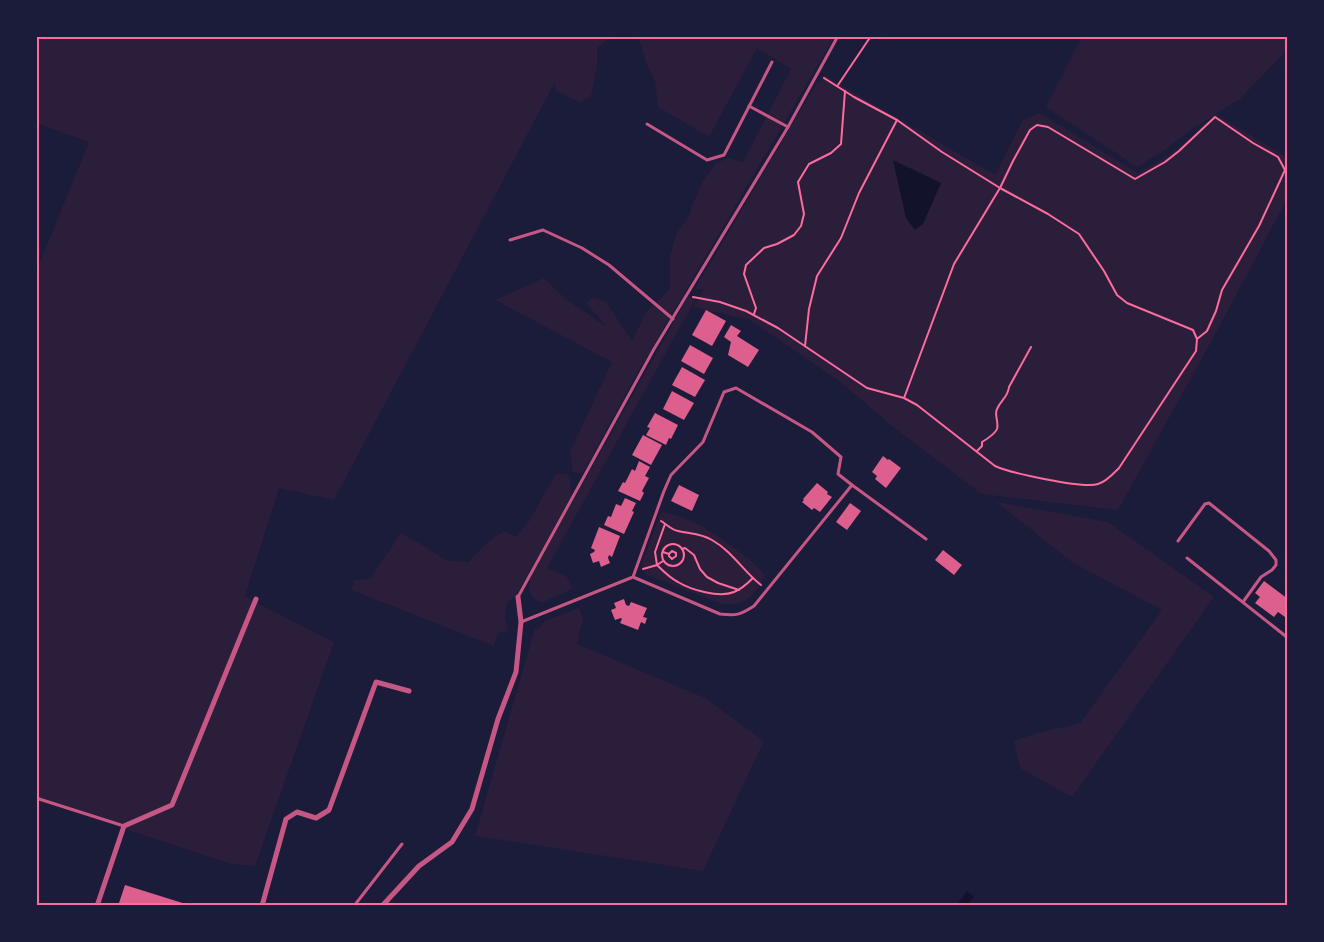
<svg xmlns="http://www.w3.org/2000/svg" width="1324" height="942" viewBox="0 0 1324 942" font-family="Rubik,sans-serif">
<rect width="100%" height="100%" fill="#1b1b3a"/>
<g fill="#2a1e3b">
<path d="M 36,36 L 613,36 L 597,48 L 597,67 L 591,96 L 579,102 L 556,91 L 555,82 L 334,500 L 279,488 L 245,596 L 261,605 L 334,642 L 255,866 L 231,864 L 36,800 L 36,272 L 89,142 L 36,123 Z"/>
<path d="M 638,36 L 835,36 L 634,379 L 583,473 L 573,472 L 570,452 L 612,362 L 495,300 L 544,278 L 567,300 L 607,327 L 586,303 L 594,297 L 606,302 L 632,341 L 646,312 L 670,289 L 670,257 L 676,234 L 688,218 L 692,205 L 704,179 L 716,163 L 728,158 L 743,162 L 791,69 L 757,48 L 709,137 L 658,107 L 655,81 L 647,65 Z"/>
<path d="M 1082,36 L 1288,36 L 1288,49 L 1240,99 L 1216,114 L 1288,158 L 1288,197 L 1222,322 L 1118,510 L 981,494 L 897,430 L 839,381 L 750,320 L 693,307 L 703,289 L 695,289 L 817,82 L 819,83 L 824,75 L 995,175 L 1023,120 L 1040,113 L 1138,173 L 1167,156 L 1187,141 L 1214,116 L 1193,128 L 1165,150 L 1137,167 L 1046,107 Z"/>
<path d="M 688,297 L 696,298 L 547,568 L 567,577 L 572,589 L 544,602 C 532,603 527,590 530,579 C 532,574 535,569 538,564 L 544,567 L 538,563 Z"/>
<path d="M 556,474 L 567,474 L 570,480 L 571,497 L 515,597 L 507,602 L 505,616 L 508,632 L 498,633 L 494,646 L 351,590 L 354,580 L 370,579 L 401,533 L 424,546 L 446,560 L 469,562 C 480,549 488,540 504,531 L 516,537 L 529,521 Z"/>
<path d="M 996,502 L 1108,522 L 1214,597 L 1072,797 L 1020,768 L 1014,741 L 1034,734 L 1080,723 L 1162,610 L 1073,563 Z"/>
<path d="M 661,512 C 691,515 722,538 746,557 C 752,563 761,568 765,576 C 753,597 747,605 722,604 L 647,575 L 642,567 L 642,562 Z"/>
<path d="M 579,608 L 583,619 L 577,644 L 705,698 L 764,741 L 703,871 L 475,836 L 535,628 L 538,629 L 545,621 Z"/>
</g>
<g fill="#12122b">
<path d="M 893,160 L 941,183 L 923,224 L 915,230 L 906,218 Z"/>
<path d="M 967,891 L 974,897 L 970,901 L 971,906 L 956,906 Z"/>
</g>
<g fill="#dd5f8e">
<path d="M 706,310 L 726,321 L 712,346 L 692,335 Z"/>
<path d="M 731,325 L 741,331 L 737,336 L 759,350 L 748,367 L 728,355 L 731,342 L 724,337 Z"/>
<path d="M 690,345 L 713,358 L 704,374 L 681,361 Z"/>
<path d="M 682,367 L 705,380 L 695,397 L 672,385 Z"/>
<path d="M 672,391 L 694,403 L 684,420 L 663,409 Z"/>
<path d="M 655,413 L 678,425 L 671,439 L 669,438 L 666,445 L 646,435 L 650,428 L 647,427 Z"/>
<path d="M 643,435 L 662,445 L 651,465 L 632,455 Z"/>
<path d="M 883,456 L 888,460 L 889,459 L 901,468 L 886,488 L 875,479 L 877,476 L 872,472 Z"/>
<path d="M 639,461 L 650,467 L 645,476 L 649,478 L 642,491 L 644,493 L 640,501 L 618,491 L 623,482 L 625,483 L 632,469 L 635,471 Z"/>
<path d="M 817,483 L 828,492 L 827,494 L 832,497 L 820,512 L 814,508 L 812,510 L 802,502 L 804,500 L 803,499 Z"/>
<path d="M 679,485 L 699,495 L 692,511 L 671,501 Z"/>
<path d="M 625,498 L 636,503 L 632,511 L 634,512 L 624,534 L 604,525 L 608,516 L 611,517 L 616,504 L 621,506 Z"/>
<path d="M 850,503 L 861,511 L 847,530 L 836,522 Z"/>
<path d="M 599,527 L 620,536 L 612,557 L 609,555 L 608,558 L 610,563 L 601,567 L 599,561 L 593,563 L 590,554 L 594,552 L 595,550 L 591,548 Z"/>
<path d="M 943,550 L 962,565 L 954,575 L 935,560 Z"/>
<path d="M 1264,581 L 1288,599 L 1288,614 L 1285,617 L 1278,612 L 1274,617 L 1255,603 L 1260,597 L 1255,593 Z"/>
<path d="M 624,599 L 626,605 L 629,606 L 631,602 L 647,608 L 643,617 L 647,618 L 645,624 L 641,622 L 638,630 L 620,623 L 622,619 L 621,618 L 615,620 L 611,610 L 616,608 L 614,603 Z"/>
<path d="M 125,885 L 189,905 L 189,906 L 118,906 Z"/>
</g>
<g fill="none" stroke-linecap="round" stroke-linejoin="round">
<g stroke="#ff6b9d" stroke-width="2">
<path d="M 838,85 L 871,36"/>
<path d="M 693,297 L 720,302 L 746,311 L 778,328 L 867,388 L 904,398 L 917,405 L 995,466 C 1010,473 1084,489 1098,484 C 1106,482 1113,474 1119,468 L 1196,351 L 1197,339 L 1193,330 L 1127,303 L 1117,295 L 1104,271 L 1079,234 L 1048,214 L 1000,188 L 942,152 L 897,120 L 854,97 L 824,78"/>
<path d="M 754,314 L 756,308 L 744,274 L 746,265 L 764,248 L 777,244 L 794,235 L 801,226 L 804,214 L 798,182 L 809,164 L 831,153 L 841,144 L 845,91"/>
<path d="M 805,346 L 809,309 L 817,276 L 841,238 L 859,193 L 897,120"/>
<path d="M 904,398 L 954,264 L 1000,188 L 1013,161 L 1030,130 L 1037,125 L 1048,127 L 1135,179 L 1165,162 L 1179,151 L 1215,117 L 1253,143 L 1278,157 L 1285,170 L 1259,226 L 1222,290 L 1216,311 L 1207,331 L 1197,339"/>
<path d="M 977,451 L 982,446 L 982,442 C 987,439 995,434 997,429 C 999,422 994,415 997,409 C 1001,400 1008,397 1009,387 L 1031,347"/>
<path d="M 661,521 C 666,524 672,530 678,531 C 690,534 700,533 712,540 C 733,552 743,571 761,585"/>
<circle cx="673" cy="555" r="11"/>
<path d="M 682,549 L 685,548 L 694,555 L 700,569 L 707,577 L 718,583 L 739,590"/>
<path d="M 663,552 L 669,554 L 672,551 L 676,553 L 676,556 L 672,559 L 669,556 L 669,554"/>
<path d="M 663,561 L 657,565 L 655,552 L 665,524"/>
<path d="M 643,569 L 657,565 C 663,571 670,578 678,582 C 691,590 719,598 734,592 C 742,589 747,584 753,578"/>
</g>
<g stroke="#c65784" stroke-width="3">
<path d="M 749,106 L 788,127"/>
<path d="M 647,124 L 707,160 L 724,155 L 772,62"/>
<path d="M 510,240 L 543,230 L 582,248 L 609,265 L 673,319"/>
<path d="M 852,485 L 926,539"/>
<path d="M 1178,541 L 1205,504 L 1209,503 L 1269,551 L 1276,560 L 1276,565 L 1272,570 L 1261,577 L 1243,602"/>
<path d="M 1187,558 L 1288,638"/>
<path d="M 518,597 L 654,349 L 788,127 L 838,36"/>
<path d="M 521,622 L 633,577 L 720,614 C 736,616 740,615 754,606 L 852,485 L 838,474 L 841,457 L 812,432 L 736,388 L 724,392 L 703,442 L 671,475 L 664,491 L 633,577"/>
<path d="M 36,798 L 124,826"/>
<path d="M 354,906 L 402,844"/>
</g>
<g stroke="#c65784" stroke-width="5">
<path d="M 97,906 L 124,826 L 172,805 L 256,599"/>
<path d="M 262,906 L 286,819 L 297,812 L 316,818 L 329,810 L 376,682 L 409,691"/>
<path d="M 382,906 L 419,866 L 452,842 L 472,809 L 498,719 L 516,672 L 521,622 L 518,597"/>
</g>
</g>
<rect width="1324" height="942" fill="none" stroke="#1b1b3a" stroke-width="75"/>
<rect x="38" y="38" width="1248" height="866" fill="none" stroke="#ff6b9d" stroke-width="2"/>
</svg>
